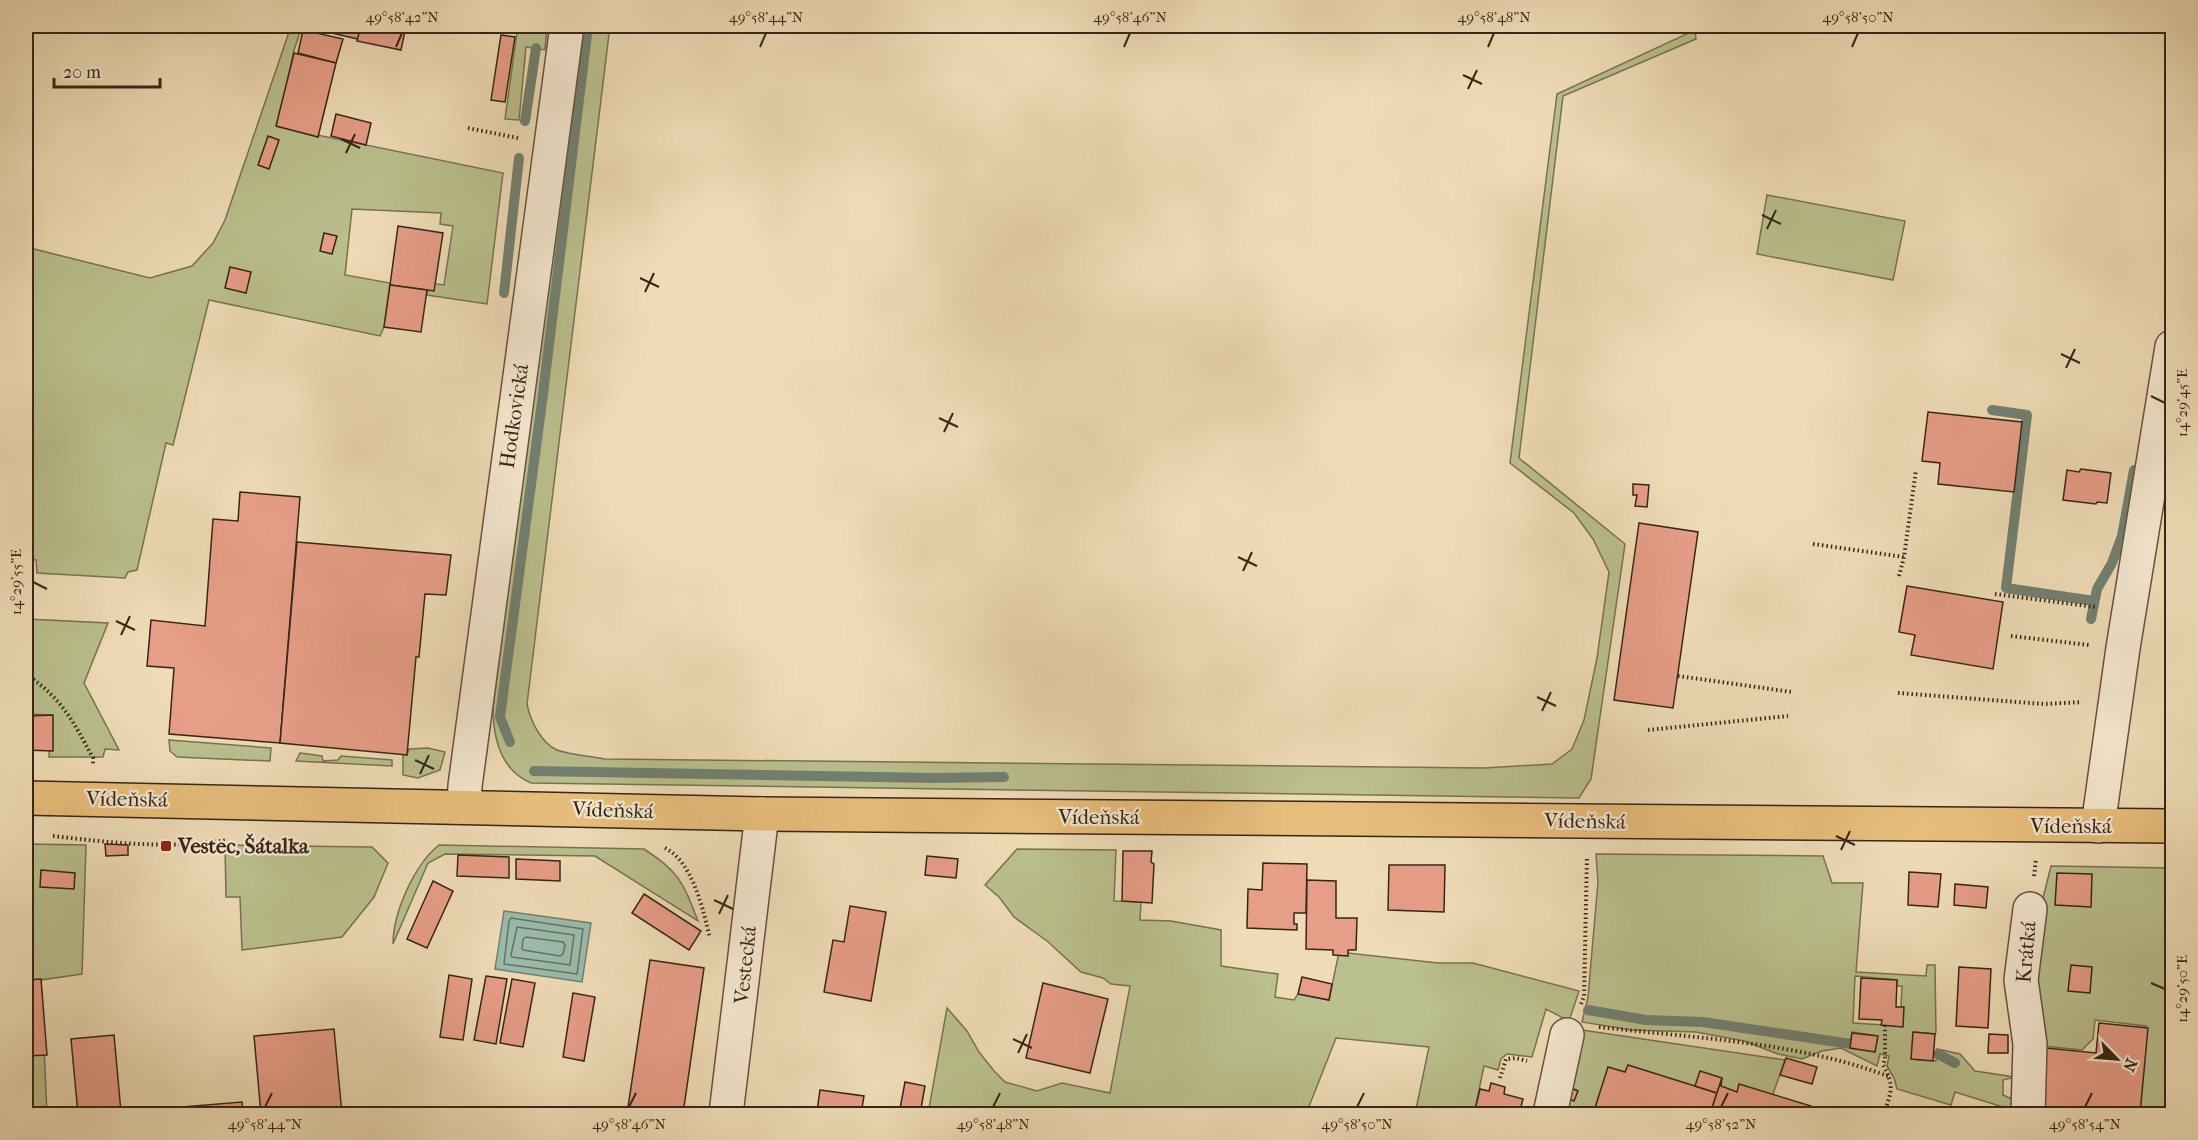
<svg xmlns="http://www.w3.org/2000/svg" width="2198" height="1140" viewBox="0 0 2198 1140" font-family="'IM FELL French Canon',serif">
<rect width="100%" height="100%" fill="#efdcb7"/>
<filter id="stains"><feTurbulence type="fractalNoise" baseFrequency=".00333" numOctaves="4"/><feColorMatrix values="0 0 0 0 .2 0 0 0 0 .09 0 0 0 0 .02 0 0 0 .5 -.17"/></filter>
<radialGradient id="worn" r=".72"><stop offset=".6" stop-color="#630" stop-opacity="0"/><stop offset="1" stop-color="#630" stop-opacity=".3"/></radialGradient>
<g fill="#bac08e" stroke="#787253" stroke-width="1.5" fill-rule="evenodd">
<path d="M 291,26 L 302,26 L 294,50 L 278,127 L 503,173 L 487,304 L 427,295 L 429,283 L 444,285 L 453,226 L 440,224 L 441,213 L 352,209 L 345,275 L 390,283 L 384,327 L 380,336 L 209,300 L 173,445 L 166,443 L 137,570 L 128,572 L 125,578 L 37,573 L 36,560 L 26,559 L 26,247 L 150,278 L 192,266 L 213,243 L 225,220 Z"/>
<path d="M 501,26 L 547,26 L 545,50 L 526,47 L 519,120 L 505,119 L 517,32 L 501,28 Z"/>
<path d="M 581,26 L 610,26 L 527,704 C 530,720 541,743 557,750 C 571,755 589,756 604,759 L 1484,768 L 1552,764 L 1572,749 L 1584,720 L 1597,658 L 1609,572 L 1593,539 L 1574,513 L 1510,463 L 1557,94 L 1695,30 L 1696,39 L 1563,96 L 1519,458 L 1625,544 L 1591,779 L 1579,798 L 531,783 C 500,770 493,738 493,707 Z"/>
<path d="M 1767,195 L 1905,221 L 1893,280 L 1757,254 Z"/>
<path d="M 26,619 L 108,623 L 84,683 L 119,750 L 105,749 L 103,757 L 49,757 L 51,715 L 30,714 L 30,700 L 26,700 Z"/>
<path d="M 169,740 L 271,748 L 270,761 L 177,757 L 170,751 Z"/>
<path d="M 428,748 L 445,752 L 440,770 L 418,778 L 403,775 L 403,755 L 407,755 L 409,749 Z"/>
<path d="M 300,753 L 322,756 L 323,761 L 338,760 L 341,756 L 392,760 L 392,766 L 296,761 Z"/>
<path d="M 26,844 L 86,845 L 82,974 L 41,980 L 47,1114 L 26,1114 Z"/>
<path d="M 225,845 L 372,847 L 388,863 L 374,897 L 342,937 L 242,950 L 240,897 L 226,897 Z"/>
<path d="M 439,845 L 644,849 C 680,872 683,883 698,921 L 595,856 L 445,854 L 428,863 L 393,944 C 393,913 414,865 439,845 Z"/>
<path d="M 1017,849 L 1116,850 L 1114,901 L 1141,902 L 1140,920 L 1171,921 L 1221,930 L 1221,966 L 1278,974 L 1275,997 L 1294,1000 L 1298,994 L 1329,1000 L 1339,952 L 1438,963 L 1473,963 L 1579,991 L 1569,1021 L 1546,1009 L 1532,1057 L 1507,1054 L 1501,1059 L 1498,1070 L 1484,1066 L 1474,1114 L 1415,1114 L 1429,1047 L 1336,1038 L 1306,1114 L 928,1114 L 947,1008 L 967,1031 L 979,1052 L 994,1071 L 1005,1082 L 1037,1091 L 1062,1083 L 1110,1093 L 1130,986 L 1111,984 L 1103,978 L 1081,972 L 1047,941 L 1014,917 L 999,897 L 985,885 Z"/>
<path d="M 1596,854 L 1823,856 L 1832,883 L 1863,883 L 1856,972 L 1926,976 L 1927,965 L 1935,965 L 1936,1032 L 1935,1034 L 1914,1032 L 1912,1059 L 1936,1061 L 1937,1049 L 1960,1054 L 1975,1071 L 2015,1077 L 2003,1080 L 2003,1095 L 2012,1099 L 2014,1114 L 2002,1114 L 2003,1107 L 1955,1092 L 1951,1105 L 1897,1089 L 1894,1078 L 1887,1066 L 1889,1056 L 1880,1054 L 1877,1066 L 1841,1048 L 1822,1051 L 1802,1059 L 1778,1054 L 1744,1041 L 1696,1032 L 1631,1030 L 1582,1022 L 1588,997 L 1598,882 ZM 1855,976 L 1897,980 L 1897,986 L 1902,986 L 1900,1026 L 1853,1023 ZM 1852,1032 L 1877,1036 L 1875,1052 L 1850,1048 Z"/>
<path d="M 2051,866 L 2172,868 L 2172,1114 L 2137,1114 L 2146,1026 L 2095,1020 L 2093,1039 L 2082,1050 L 2043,1046 L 2032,979 L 2040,910 Z"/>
<path d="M 1582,1030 L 1785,1060 L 1766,1114 L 1561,1114 Z"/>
</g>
<path fill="#9abcad" stroke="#728071" stroke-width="1.5" d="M 504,911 L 591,923 L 582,982 L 495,969 Z"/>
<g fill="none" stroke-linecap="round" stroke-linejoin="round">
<g stroke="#687062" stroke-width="1.5">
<path d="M 511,918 L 583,929 L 577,974 L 504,964 L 509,921 Z"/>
<path d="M 517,927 L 574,935 L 570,965 L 512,957 L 511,955 Z"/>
<path d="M 526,937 L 563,942 L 565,945 L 563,954 L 560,956 L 523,950 L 522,948 L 523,939 Z"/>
</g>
<g stroke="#728071" stroke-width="10">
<path d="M 525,121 L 536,48"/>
<path d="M 504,293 L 519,158"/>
<path d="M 1992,410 L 2027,415 L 2006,588 L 2094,601"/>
<path d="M 2091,619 L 2097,589 L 2112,563 L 2122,536 L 2134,470"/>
<path d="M 510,742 L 500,717 L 542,402 L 588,26"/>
<path d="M 534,771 L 934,778 L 1004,777"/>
<path d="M 1588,1010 L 1646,1020 L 1703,1022 L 1851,1044"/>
<path d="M 1938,1054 L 1955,1063"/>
</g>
</g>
<g fill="#e79e88" stroke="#362518" stroke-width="1.5">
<path d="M 308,26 L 328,26 L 327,32 L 307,28 Z"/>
<path d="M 328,26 L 361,26 L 358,39 L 327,32 Z"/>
<path d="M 361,26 L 406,26 L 401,50 L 357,41 Z"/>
<path d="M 303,30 L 343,39 L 336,63 L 298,53 Z"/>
<path d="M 501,35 L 515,37 L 505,102 L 491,100 Z"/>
<path d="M 294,53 L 336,63 L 318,137 L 276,126 Z"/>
<path d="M 336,114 L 371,123 L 366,145 L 331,136 Z"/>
<path d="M 268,136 L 279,140 L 269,169 L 258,165 Z"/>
<path d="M 398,226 L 443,233 L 434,291 L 390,285 Z"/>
<path d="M 324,233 L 337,236 L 332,254 L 320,251 Z"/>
<path d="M 230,267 L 251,272 L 246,293 L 225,288 Z"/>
<path d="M 390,285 L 427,290 L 421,332 L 384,327 Z"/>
<path d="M 1928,412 L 2022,422 L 2014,492 L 1938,484 L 1940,463 L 1922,461 Z"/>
<path d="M 2081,469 L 2111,473 L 2107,503 L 2097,502 L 2096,504 L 2063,500 L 2067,470 L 2079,472 Z"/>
<path d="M 1633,484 L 1649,485 L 1647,507 L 1635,506 L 1637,495 L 1633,495 Z"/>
<path d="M 240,492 L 300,497 L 280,743 L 169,734 L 174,668 L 147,666 L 151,620 L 205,626 L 213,519 L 238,521 Z"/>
<path d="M 1639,523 L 1698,532 L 1673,708 L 1614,700 Z"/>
<path d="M 297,542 L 451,555 L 446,595 L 425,594 L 419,657 L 416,657 L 407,755 L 280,743 Z"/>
<path d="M 1907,586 L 2003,602 L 1993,669 L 1911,655 L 1915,635 L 1899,632 Z"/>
<path d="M 53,715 L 53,751 L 26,750 L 26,716 Z"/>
<path d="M 105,844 L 128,845 L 128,855 L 106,856 Z"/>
<path d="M 1123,851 L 1152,851 L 1151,862 L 1154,864 L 1152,903 L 1122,901 Z"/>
<path d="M 458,855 L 509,857 L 509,878 L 457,876 Z"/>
<path d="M 927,856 L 958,859 L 956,878 L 925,875 Z"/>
<path d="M 516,859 L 560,861 L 560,881 L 516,879 Z"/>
<path d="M 1263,863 L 1307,864 L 1306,913 L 1294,913 L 1294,924 L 1297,924 L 1297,930 L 1247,928 L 1248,889 L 1262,890 Z"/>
<path d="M 1389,865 L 1445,865 L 1444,912 L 1388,910 Z"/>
<path d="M 41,870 L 75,873 L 74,889 L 40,887 Z"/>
<path d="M 1909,872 L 1941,874 L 1938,907 L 1908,905 Z"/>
<path d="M 2057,873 L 2092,874 L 2091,907 L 2055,905 Z"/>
<path d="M 2167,879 L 2172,879 L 2172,922 L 2166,922 Z"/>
<path d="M 1307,880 L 1336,881 L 1336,918 L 1357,918 L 1356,950 L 1348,950 L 1348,956 L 1333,955 L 1333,950 L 1306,949 Z"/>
<path d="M 433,881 L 453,891 L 427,948 L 407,939 Z"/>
<path d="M 1955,884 L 1988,887 L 1986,908 L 1954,905 Z"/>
<path d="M 644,894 L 701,931 L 689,950 L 632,913 Z"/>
<path d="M 850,906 L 886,912 L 871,1001 L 824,992 L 833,940 L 844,942 Z"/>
<path d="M 650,960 L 704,968 L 683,1114 L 627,1114 Z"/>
<path d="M 2071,965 L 2092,967 L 2090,993 L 2068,991 Z"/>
<path d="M 1959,967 L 1991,969 L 1988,1028 L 1956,1026 Z"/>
<path d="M 449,975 L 472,979 L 463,1040 L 440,1037 Z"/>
<path d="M 486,976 L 507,979 L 496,1044 L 474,1040 Z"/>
<path d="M 1302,977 L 1332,984 L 1329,1000 L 1298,994 Z"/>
<path d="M 1861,978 L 1897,980 L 1896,1007 L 1904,1007 L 1903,1027 L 1881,1025 L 1882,1020 L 1859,1019 Z"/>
<path d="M 41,979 L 47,1055 L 26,1056 L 26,980 Z"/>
<path d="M 512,979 L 535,983 L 523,1047 L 500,1043 Z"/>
<path d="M 1043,983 L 1108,999 L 1090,1073 L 1026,1058 Z"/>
<path d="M 573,993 L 595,997 L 584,1061 L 563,1057 Z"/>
<path d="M 2099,1023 L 2148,1028 L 2140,1114 L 2094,1114 L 2039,1109 L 2046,1048 L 2096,1053 Z"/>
<path d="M 334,1029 L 342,1114 L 261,1114 L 254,1036 Z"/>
<path d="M 1913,1032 L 1935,1034 L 1933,1061 L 1911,1059 Z"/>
<path d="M 1852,1033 L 1878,1036 L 1875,1052 L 1850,1048 Z"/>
<path d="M 1989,1034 L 2008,1035 L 2008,1053 L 1988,1053 Z"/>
<path d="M 114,1035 L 121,1112 L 78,1114 L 71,1039 Z"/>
<path d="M 1786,1058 L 1817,1067 L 1812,1084 L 1780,1075 Z"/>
<path d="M 1628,1065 L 1717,1093 L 1710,1114 L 1593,1114 L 1608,1067 L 1625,1072 Z"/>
<path d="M 1700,1071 L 1722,1078 L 1717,1093 L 1695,1086 Z"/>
<path d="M 1722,1078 L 1721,1086 L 1737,1092 L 1739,1084 L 1811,1106 L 1809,1114 L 1810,1114 L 1710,1114 Z"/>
<path d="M 905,1082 L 925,1086 L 920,1114 L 899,1114 Z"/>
<path d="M 1491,1083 L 1505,1087 L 1504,1094 L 1523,1099 L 1519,1114 L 1474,1114 L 1480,1089 L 1489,1091 Z"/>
<path d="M 1569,1087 L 1578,1091 L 1574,1101 L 1564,1097 Z"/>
<path d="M 820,1090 L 864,1096 L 861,1114 L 791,1114 L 792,1108 L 817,1111 Z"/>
<path d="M 242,1102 L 243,1114 L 92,1114 L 121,1112 Z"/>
</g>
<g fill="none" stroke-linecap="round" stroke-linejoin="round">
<defs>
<g id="minor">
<path d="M 464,806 L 465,786 L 567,26"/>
<path d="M 2098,826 L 2123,648 L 2172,347"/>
<path d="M 726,1114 L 762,814"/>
<path d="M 1550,1114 L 1567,1035"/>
<path d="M 2028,1114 L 2030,1044 L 2021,980 L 2030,909"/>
</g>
<path id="major" d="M 26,798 L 762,814 L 2172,826"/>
</defs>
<use href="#minor" stroke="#645340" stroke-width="36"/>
<use href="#major" stroke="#362518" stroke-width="36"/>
<g stroke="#362518" stroke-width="4" stroke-dasharray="1.5 3" stroke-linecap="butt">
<path d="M 468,128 L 518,138"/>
<path d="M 1813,544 L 1904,557"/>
<path d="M 1899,576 L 1904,557 L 1916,470"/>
<path d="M 1995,594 L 2095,607"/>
<path d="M 2011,636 L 2089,645"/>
<path d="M 26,674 C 62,699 72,719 93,758 L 93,765"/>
<path d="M 1678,676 L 1792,692"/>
<path d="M 1898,693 L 2044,704 L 2082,702"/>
<path d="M 1648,730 L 1788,716"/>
<path d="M 53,836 C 112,843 169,849 228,840"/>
<path d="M 665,848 C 693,862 703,910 710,938"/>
<path d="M 2034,876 L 2036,859"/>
<path d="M 1581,1004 L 1584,996 L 1587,856"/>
<path d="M 1599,1027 C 1694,1038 1800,1042 1890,1077"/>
<path d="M 1500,1078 L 1506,1059 L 1516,1058 L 1527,1061"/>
<path d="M 1884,1114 C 1891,1092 1895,1086 1883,1065 L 1885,1059 L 1885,1026"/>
</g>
<use href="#minor" stroke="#f5e8d0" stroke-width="33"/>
<use href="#major" stroke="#e8be7c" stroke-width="33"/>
</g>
<path fill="none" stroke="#362518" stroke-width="2" d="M 396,47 L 402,33M 760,47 L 766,33M 1124,47 L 1130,33M 1488,47 L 1494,33M 1852,47 L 1858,33M 1463,75 L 1482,84M 1468,89 L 1477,70M 341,139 L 360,148M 346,153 L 355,134M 1762,215 L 1781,224M 1767,229 L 1776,210M 640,278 L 659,287M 645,292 L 654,273M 2061,354 L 2080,363M 2066,368 L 2075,349M 2151,396 L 2165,403M 939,418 L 958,427M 944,432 L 953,413M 1238,557 L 1257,566M 1243,571 L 1252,552M 33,582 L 47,589M 116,621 L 135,630M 121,635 L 130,616M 1537,697 L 1556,706M 1542,711 L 1551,692M 415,760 L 434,769M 420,774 L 429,755M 1836,836 L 1855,845M 1841,850 L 1850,831M 714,900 L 733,909M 719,914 L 728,895M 2151,983 L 2165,989M 1013,1039 L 1032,1048M 1018,1053 L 1027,1034M 265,1107 L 272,1093M 629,1107 L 636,1093M 993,1107 L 1000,1093M 1357,1107 L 1364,1093M 1721,1107 L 1728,1093M 2085,1107 L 2092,1093"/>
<rect fill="#8f2418" stroke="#f5e8d0" stroke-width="2" x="160" y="840" width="12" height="12" rx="3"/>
<g text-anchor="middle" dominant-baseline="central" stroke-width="4.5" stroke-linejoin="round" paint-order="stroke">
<g font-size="21" fill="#362518" stroke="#f5e8d0">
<text transform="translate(514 416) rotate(-82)">Hodkovická</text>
<text transform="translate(127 799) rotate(1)">Vídeňská</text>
<text transform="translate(613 810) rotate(2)">Vídeňská</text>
<text x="1099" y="817">Vídeňská</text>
<text transform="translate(1585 821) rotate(1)">Vídeňská</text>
<text x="2071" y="826">Vídeňská</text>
<text transform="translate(2026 952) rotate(-85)">Krátká</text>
<text transform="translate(745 965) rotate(-84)">Vestecká</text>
</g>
<g font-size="21" font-weight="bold" fill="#362518" stroke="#f5e8d0" text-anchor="start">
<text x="178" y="846">Vestec, Šátalka</text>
</g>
</g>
<rect width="2198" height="1140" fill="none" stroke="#efdcb7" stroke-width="66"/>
<g transform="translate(2117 1059) rotate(115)" stroke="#f5e8d0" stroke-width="4.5" paint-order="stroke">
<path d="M0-4.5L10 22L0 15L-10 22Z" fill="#362518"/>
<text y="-9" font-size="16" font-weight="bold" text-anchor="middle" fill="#362518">N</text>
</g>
<path d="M54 78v9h106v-9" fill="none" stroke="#362518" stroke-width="3"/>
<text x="63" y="78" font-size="18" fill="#362518" stroke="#f5e8d0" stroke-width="4.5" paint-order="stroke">20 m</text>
<rect x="33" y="33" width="2132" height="1074" fill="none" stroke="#362518" stroke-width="2"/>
<g font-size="15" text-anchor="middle" fill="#362518">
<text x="402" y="22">49°58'42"N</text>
<text x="766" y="22">49°58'44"N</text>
<text x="1130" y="22">49°58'46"N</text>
<text x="1494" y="22">49°58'48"N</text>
<text x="1858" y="22">49°58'50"N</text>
<text transform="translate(2182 403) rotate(-90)" y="5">14°29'45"E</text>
<text transform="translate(16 582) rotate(-90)" y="5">14°29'55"E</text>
<text transform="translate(2182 989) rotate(-90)" y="5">14°29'50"E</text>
<text x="265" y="1129">49°58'44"N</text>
<text x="629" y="1129">49°58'46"N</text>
<text x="993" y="1129">49°58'48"N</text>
<text x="1357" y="1129">49°58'50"N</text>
<text x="1721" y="1129">49°58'52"N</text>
<text x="2085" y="1129">49°58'54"N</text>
</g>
<rect width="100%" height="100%" filter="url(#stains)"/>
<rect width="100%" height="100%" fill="url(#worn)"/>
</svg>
